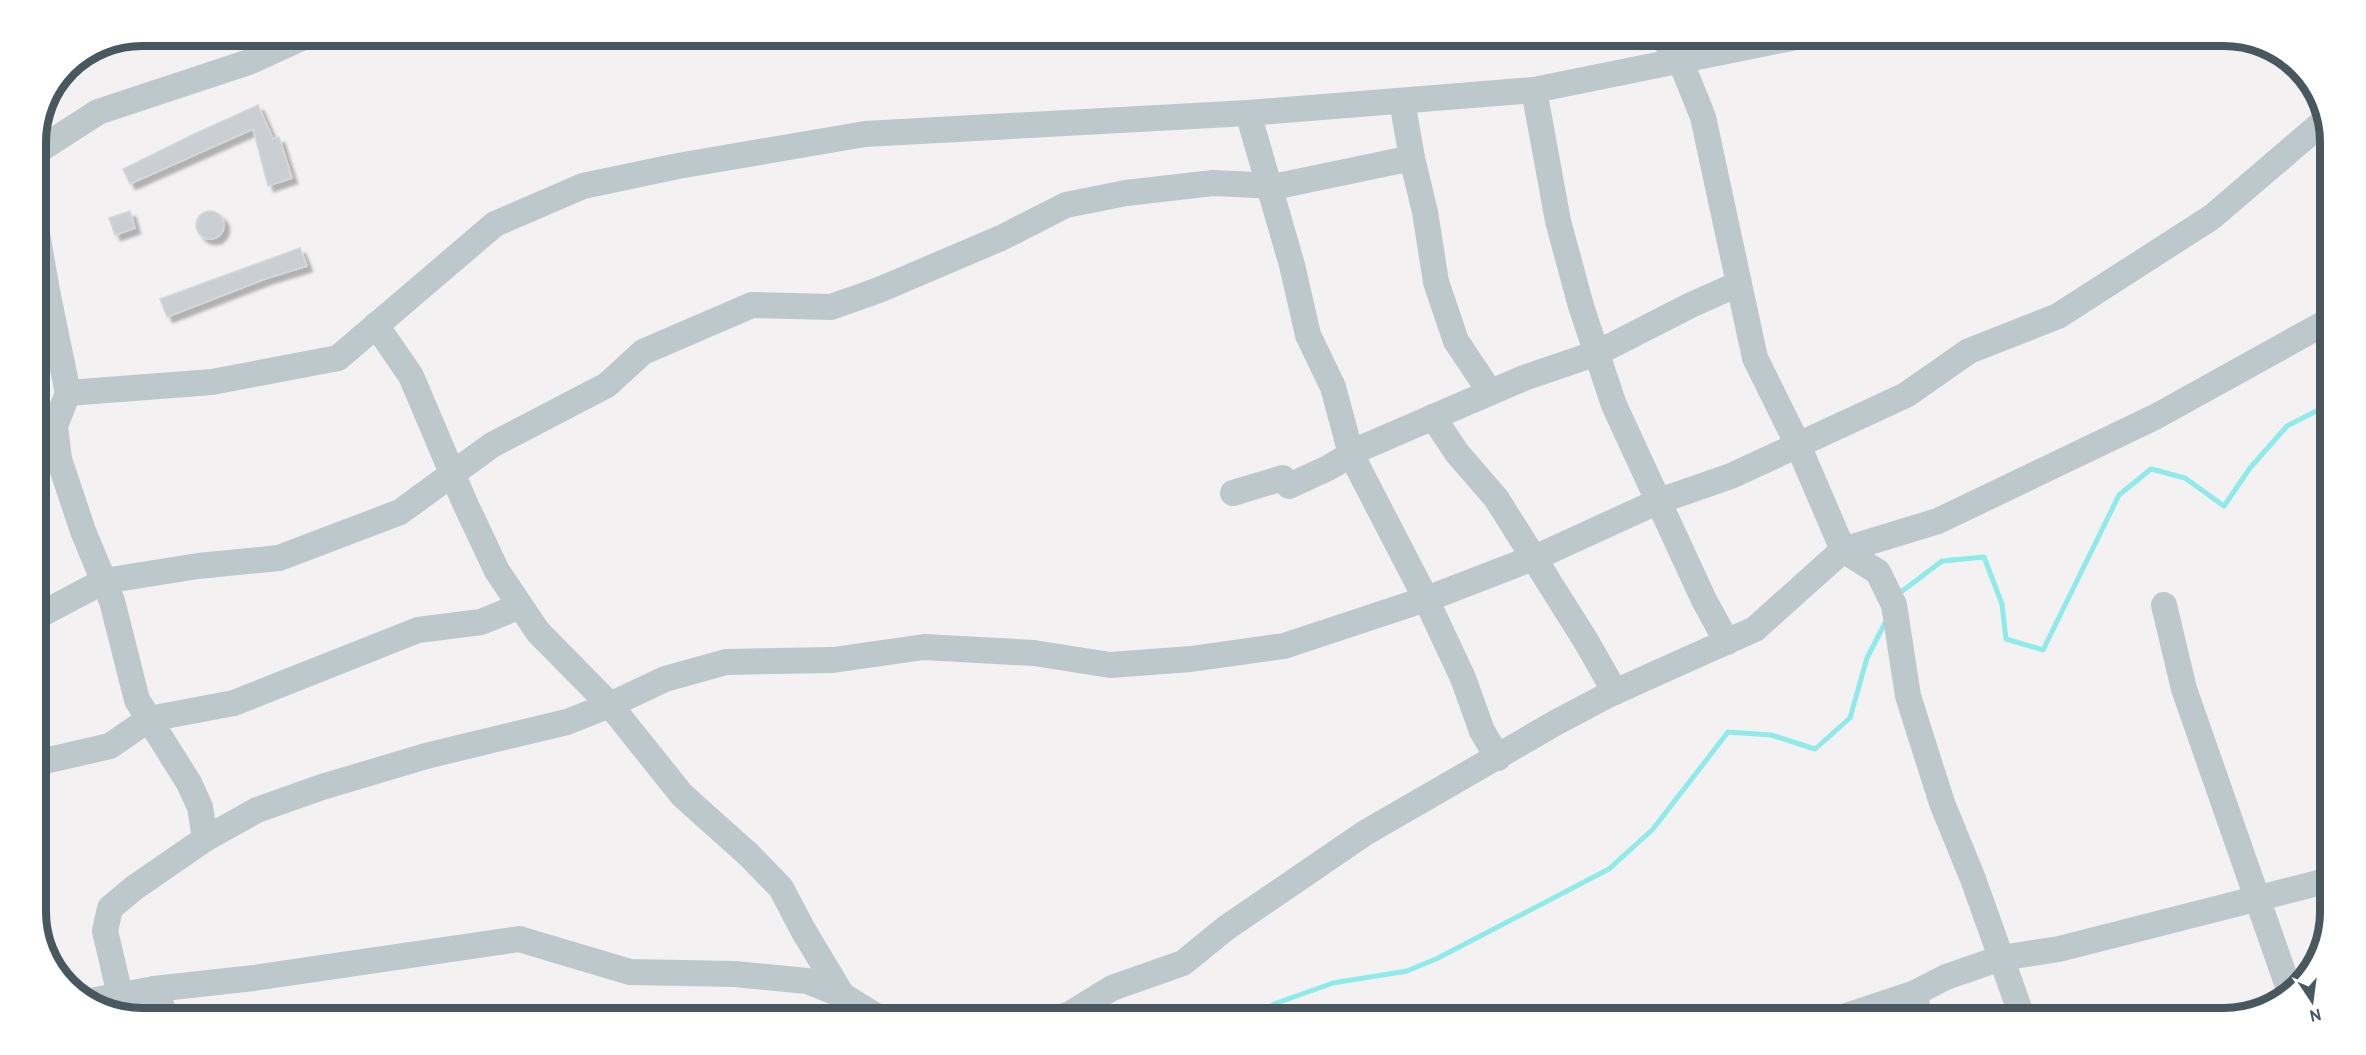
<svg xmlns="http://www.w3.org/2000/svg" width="2366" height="1055" viewBox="0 0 2366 1055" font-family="Overpass,sans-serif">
<defs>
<filter id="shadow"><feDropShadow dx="5.5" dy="5.5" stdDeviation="1.5" flood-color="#0004"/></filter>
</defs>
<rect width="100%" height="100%" fill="#f3f1f1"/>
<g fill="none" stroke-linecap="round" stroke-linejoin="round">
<g stroke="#8feaea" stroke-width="5">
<path d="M 1899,596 L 1901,592 L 1942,561 L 1984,557 L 2002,604 L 2006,639 L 2043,650 L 2119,495 L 2151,469 L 2185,478 L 2224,506 L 2250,468 L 2287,426 L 2330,404"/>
<path d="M 1252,1019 L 1274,1004 L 1333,983 L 1407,971 L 1438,958 L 1609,869 L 1653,829 L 1728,732 L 1771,735 L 1815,749 L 1850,718 L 1867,658 L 1886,621"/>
</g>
</g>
<g fill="#cbcfd3" stroke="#d5d8dc" stroke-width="1.5" filter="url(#shadow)">
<path d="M 258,105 L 273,139 L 279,137 L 292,178 L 268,186 L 253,129 L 130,184 L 123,169 L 194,134 Z"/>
<circle cx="210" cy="225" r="14"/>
<path d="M 130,211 L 135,228 L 115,235 L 109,218 Z"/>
<path d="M 300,248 L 307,266 L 265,279 L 167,317 L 160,299 Z"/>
</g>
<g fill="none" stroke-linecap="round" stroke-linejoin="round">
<g stroke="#bdc8cd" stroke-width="26">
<path d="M 1661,36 L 1680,60 L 1703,117 L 1755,358 L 1798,445 L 1843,550 L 1878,572 L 1894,605 L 1908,696 L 1942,803 L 1973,879 L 2023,1019"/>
<path d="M 1534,90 L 1558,221 L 1581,306 L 1614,405 L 1704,600 L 1727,642"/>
<path d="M 1402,101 L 1412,158 L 1425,212 L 1436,282 L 1456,341 L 1490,392"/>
<path d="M 1248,113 L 1292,265 L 1308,335 L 1333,387 L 1351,454 L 1426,599 L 1463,678 L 1482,731 L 1498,758"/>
<path d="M 36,152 L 98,112 L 249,62 L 306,36"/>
<path d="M 36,228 L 48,296"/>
<path d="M 36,297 L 48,296 L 68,393 L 212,382 L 338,358 L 495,224 L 583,186 L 678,166 L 865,134 L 1248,113 L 1534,90 L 1801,36"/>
<path d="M 376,325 L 411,376 L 464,501 L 497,571 L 538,632 L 610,705 L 682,795 L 749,855 L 781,888 L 803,930 L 842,995"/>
<path d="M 68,393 L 55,426 L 59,459 L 83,531 L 112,601 L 137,700 L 189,783 L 200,807 L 205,839"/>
<path d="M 1433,417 L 1457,453 L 1496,498 L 1586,641 L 1615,692"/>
<path d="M 1233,493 L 1283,478 L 1289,486 L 1328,468 L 1364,447 L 1524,378 L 1597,353 L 1691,305 L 1738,284"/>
<path d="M 2164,605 L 2184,689 L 2290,992"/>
<path d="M 36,617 L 104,581 L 198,566 L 279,558 L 400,512 L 492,445 L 607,385 L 643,352 L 752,305 L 831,307 L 879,290 L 1001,238 L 1066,205 L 1126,193 L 1213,183 L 1278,186 L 1412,158"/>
<path d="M 36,763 L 110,746 L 149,719 L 234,703 L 418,630 L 481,622 L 520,606"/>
<path d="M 154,989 L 167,1019"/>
<path d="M 1915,993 L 1919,1019"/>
<path d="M 120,995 L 105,931 L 110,908 L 134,888 L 205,839 L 257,810 L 322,787 L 426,756 L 567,722 L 610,705 L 665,679 L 726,662 L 833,660 L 924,647 L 1034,653 L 1110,665 L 1191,659 L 1284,646 L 1432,597 L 1541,555 L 1659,501 L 1731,476 L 1906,395 L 1969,351 L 2058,316 L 2212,217 L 2324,121"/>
<path d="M 90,1001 L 154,989 L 254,978 L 519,939 L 630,972 L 735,974 L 807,981 L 842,995 L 881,1019"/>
<path d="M 1055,1019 L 1070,1014 L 1112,988 L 1183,963 L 1226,928 L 1365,833 L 1557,722 L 1608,695 L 1755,629 L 1843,550 L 1938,521 L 2155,417 L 2330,320"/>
<path d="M 1837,1019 L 1915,993 L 1946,977 L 2001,958 L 2059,949 L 2330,880"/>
</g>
</g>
<path d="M0 0H2366V1055H0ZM142 46H2224A96 96 0 0 1 2320 142V912A96 96 0 0 1 2224 1008H142A96 96 0 0 1 46 912V142A96 96 0 0 1 142 46Z" fill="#fff" fill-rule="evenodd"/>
<path fill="none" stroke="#49585e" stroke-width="8" d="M142 46H2224A96 96 0 0 1 2320 142V912A96 96 0 0 1 2224 1008H142A96 96 0 0 1 46 912V142A96 96 0 0 1 142 46Z"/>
<g transform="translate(2312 1001) rotate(167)" stroke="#ffffff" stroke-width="4.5" paint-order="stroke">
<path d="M0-4.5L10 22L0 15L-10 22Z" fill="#49585e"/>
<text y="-9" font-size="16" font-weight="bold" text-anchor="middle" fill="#49585e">N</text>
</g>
</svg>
